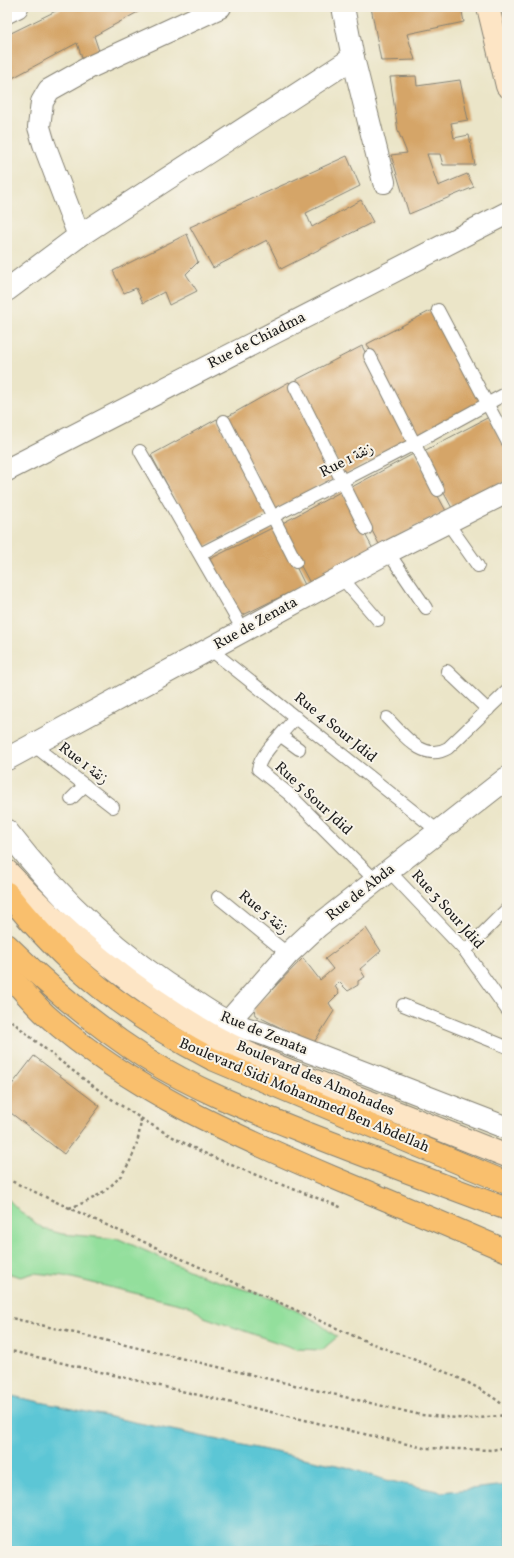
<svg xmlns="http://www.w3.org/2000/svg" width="514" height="1558" viewBox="0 0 514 1558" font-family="Vollkorn,Amiri,serif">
<rect width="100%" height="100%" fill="#f7f3e8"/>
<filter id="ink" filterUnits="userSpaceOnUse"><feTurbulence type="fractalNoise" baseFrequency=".025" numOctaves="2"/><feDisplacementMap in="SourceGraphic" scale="8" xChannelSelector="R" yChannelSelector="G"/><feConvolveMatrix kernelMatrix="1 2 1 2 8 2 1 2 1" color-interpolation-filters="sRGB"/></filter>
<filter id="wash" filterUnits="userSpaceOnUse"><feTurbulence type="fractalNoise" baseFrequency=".012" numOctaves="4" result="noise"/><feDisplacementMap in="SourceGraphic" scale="16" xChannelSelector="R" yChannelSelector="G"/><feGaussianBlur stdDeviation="0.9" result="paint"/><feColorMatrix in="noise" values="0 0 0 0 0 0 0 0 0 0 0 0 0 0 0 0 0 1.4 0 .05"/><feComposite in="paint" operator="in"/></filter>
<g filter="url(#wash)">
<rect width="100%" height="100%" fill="#ebe5c8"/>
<path fill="#93df9c" stroke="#587e5c" d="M 7,1198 L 24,1215 L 44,1229 L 62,1234 L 119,1239 L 202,1276 L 262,1295 L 280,1302 L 316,1321 L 337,1337 L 322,1350 L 296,1349 L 204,1317 L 192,1307 L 64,1276 L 34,1273 L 21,1277 L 7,1273 Z"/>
<path fill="#5bc6d5" stroke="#3c7178" d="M 7,1395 L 346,1467 L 386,1480 L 442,1492 L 507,1485 L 507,1551 L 7,1551 Z"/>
<g id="blocks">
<g fill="#d5a568">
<path d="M 64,7 L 147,7 L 94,36 L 101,57 L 84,64 L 77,43 L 7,81 L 7,35 Z"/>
<path d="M 371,7 L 461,7 L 464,22 L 407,34 L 415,60 L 381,61 Z"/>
<path d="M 416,76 L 417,86 L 460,80 L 468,120 L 451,123 L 454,138 L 469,135 L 475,165 L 443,165 L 440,154 L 427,154 L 438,186 L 467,174 L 474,187 L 409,214 L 391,155 L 407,153 L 398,131 L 390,77 Z"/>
<path d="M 347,156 L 360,186 L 306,213 L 312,227 L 361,200 L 373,222 L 281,269 L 267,240 L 213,268 L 190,227 Z"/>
<path d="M 187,234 L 198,262 L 186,274 L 197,291 L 169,305 L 164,292 L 143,303 L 136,288 L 124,293 L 113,271 Z"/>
<path d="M 434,309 L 483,403 L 416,438 L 367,344 Z"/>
<path d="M 362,346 L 411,440 L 344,475 L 294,381 Z"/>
<path d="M 289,382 L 339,476 L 275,511 L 225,418 Z"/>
<path d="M 489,417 L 507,451 L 507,481 L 453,510 L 422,452 Z"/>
<path d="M 217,419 L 268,514 L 202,549 L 151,455 Z"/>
<path d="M 415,453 L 446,511 L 380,546 L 350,488 Z"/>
<path d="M 342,491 L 373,549 L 310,583 L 279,525 Z"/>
<path d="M 276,526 L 305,585 L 239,617 L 210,559 Z"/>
<path d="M 366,928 L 381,951 L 360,969 L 365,977 L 358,981 L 358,985 L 348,991 L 339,982 L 335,986 L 339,993 L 329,1003 L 334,1011 L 313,1044 L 255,1015 L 254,1008 L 303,958 L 320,980 L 333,969 L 325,959 Z"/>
<path d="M 34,1056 L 100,1106 L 64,1154 L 7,1110 L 7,1091 Z"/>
</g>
</g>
</g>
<g filter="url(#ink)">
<use href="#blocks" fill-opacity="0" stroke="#848072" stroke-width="1"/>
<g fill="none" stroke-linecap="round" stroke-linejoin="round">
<defs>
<g id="lane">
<path d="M 438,310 L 507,441"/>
<path d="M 370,356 L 438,490"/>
<path d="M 295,387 L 366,529"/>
<path d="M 224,421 L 296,562"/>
<path d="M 140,451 L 243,630"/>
<path d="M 447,522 L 478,566"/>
<path d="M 388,552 L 426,608"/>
<path d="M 200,554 L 414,444 L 507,393"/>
<path d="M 341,577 L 378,620"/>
<path d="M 211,650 L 438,831"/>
<path d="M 447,671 L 488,710"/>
<path d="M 296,717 C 286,730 260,754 258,769 L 289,794 L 375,880"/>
<path d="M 387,718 C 403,734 423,763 448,748 L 507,691"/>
<path d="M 281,736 L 299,749"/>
<path d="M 33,745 L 113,807"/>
<path d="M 71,799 L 85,785"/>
<path d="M 389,871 L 465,951 L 507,1010"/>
<path d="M 218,897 L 288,954"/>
<path d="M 465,951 L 507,909"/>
<path d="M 403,1005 L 507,1047"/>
</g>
<g id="street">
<path d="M 343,7 L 353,58 L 384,182"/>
<path d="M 7,12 L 17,7"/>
<path d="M 79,236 L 44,144 L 39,127 L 42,102 L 49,90 L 90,67 L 220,7"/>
<path d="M 7,290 L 79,236 L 353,58"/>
<path d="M 7,470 L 507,213"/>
<path d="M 7,759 L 388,552 L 507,492"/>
<path d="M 7,831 C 58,897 118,955 190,999 C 203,1007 216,1017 229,1022 C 240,1027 252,1030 264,1034 L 507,1128"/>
<path d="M 228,1022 L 288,954 L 318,926 L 507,778"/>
</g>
<g id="secondary">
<path d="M 488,7 L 507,86"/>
<path d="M 7,871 C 66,935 133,989 208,1033 C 251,1057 296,1073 341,1091 C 397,1112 452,1134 507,1156"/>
</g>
<path id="primary" d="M 7,973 C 20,987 32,1002 46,1015 C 129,1089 231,1134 332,1177 C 390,1201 449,1226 507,1251"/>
<g id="highway">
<path d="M 7,893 C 65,967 129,1016 212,1059 L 507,1183"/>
<path d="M 7,945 C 50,988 96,1026 147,1059 C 198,1091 254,1112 309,1134 C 375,1160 441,1184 507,1209"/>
</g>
</defs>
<use href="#lane" stroke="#848072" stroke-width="14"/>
<use href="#street" stroke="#848072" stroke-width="24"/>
<use href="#secondary" stroke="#848072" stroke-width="24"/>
<use href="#primary" stroke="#848072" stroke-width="24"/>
<use href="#highway" stroke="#848072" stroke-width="24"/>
<g stroke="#848072" stroke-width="2.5" stroke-dasharray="3 3" stroke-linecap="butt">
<path d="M 7,1017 C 70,1071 137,1123 213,1157 C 255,1176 300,1191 343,1208"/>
<path d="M 7,1179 C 122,1233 238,1284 354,1336 C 404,1358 465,1373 507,1408"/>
<path d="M 69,1208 C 114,1194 137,1166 141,1119"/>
<path d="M 7,1317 L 421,1415 L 469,1419 L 507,1415"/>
<path d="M 7,1350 L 424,1448 L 492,1450 L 507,1447"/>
</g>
<use href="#lane" stroke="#fff" stroke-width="12"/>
<use href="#street" stroke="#fff" stroke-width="22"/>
<use href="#secondary" stroke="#fde5c5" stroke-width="22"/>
<use href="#primary" stroke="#f9bf6d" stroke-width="22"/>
<use href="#highway" stroke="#f9bf6d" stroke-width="22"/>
</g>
</g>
<g text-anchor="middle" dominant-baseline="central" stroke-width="4" stroke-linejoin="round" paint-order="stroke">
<g font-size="15" fill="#1c1c1c" stroke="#f7f3e8">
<text transform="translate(257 341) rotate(-27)">Rue de Chiadma</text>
<text transform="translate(347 461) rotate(-27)">Rue 1 زنقة</text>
<text transform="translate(256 624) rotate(-29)">Rue de Zenata</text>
<text transform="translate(335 728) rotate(39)">Rue 4 Sour Jdid</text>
<text transform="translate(83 764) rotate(38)">Rue 1 زنقة</text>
<text transform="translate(313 799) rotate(43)">Rue 5 Sour Jdid</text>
<text transform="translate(361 893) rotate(-38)">Rue de Abda</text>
<text transform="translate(447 910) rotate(48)">Rue 3 Sour Jdid</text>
<text transform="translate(263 913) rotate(40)">Rue 5 زنقة</text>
<text transform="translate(264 1034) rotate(22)">Rue de Zenata</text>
<text transform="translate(315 1079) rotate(23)">Boulevard des Almohades</text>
<text transform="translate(304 1096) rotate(23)">Boulevard Sidi Mohammed Ben Abdellah</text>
</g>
</g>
<rect width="514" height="1558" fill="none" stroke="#f7f3e8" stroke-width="24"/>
</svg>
